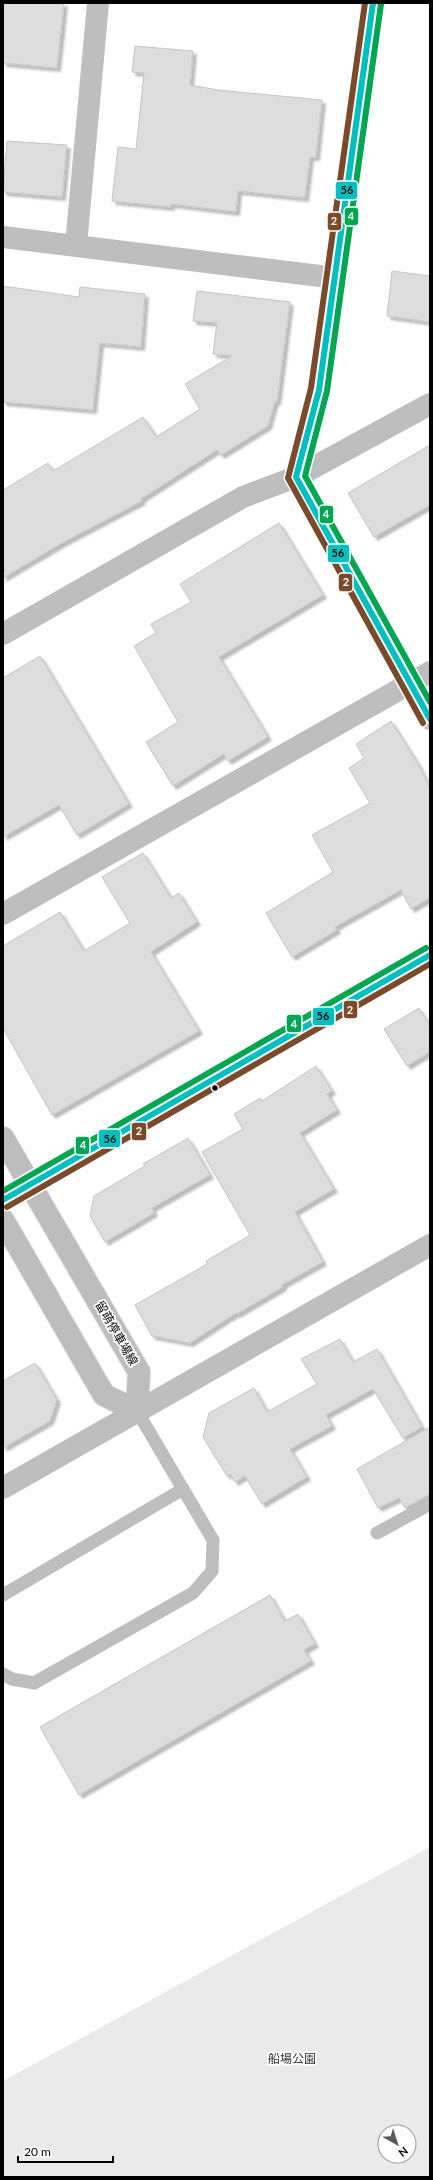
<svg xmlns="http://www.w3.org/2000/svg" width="433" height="2180" viewBox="0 0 433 2180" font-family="Lato,'Noto Sans JP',sans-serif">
<defs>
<filter id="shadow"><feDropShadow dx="3.5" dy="3.5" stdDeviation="1" flood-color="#0004"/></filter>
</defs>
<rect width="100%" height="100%" fill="#fff"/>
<path fill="#eaeaea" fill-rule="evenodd" d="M 430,1847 L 430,2177 L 3,2177 L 3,2081 ZM 385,2132 L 409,2132 L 409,2156 L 385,2156 Z"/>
<g fill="#ddd" stroke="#c5c5c5" filter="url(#shadow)">
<path d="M 3,3 L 64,3 L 57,68 L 3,63 Z"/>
<path d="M 135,46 L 193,51 L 190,85 L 218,90 L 322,100 L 316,157 L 310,157 L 305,198 L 238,191 L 236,212 L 171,204 L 171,207 L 112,201 L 118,147 L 136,149 L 144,73 L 132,72 Z"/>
<path d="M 7,141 L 67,145 L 62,197 L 3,192 Z"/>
<path d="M 392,271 L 430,276 L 430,322 L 387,316 Z"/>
<path d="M 3,286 L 79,297 L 80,287 L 145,294 L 141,347 L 100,343 L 93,410 L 3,402 Z"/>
<path d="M 197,291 L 290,302 L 277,402 L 275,401 L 268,426 L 221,455 L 217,450 L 141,499 L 142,501 L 62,543 L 3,578 L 3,490 L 48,463 L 53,471 L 143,417 L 156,437 L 200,409 L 185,384 L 232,356 L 213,354 L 217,323 L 193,321 Z"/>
<path d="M 430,445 L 430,505 L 374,537 L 348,493 Z"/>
<path d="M 279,523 L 323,595 L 219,657 L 268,737 L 228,761 L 224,754 L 173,786 L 146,742 L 178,722 L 134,646 L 156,633 L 151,624 L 191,602 L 180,584 Z"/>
<path d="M 40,656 L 129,804 L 77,835 L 59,805 L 3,837 L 3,678 Z"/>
<path d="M 391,721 L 418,764 L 430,788 L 430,898 L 411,909 L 401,890 L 335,927 L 337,930 L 292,957 L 266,913 L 333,872 L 312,835 L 370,803 L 349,768 L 364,758 L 356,744 Z"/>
<path d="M 143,853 L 171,898 L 179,893 L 197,922 L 151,952 L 199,1031 L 52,1115 L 3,1028 L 3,946 L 60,912 L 84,951 L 130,923 L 102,877 Z"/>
<path d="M 419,1008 L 430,1026 L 430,1052 L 407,1066 L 384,1029 Z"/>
<path d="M 316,1066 L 332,1091 L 327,1094 L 337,1110 L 300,1133 L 334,1189 L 295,1212 L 323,1262 L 282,1285 L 283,1287 L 237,1314 L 236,1313 L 190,1343 L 152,1336 L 135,1305 L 207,1264 L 206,1261 L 250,1235 L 202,1152 L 243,1129 L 234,1114 L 260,1098 L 262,1101 Z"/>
<path d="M 188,1138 L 210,1175 L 152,1208 L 154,1213 L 105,1242 L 90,1216 L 94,1196 L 145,1166 L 143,1164 Z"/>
<path d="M 340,1339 L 353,1362 L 377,1349 L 422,1427 L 403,1438 L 373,1389 L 326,1415 L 332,1426 L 290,1449 L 307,1477 L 262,1504 L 245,1476 L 235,1482 L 230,1474 L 227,1476 L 203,1437 L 209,1413 L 254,1388 L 267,1412 L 317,1384 L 301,1359 Z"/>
<path d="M 35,1363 L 57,1400 L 50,1421 L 3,1448 L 3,1381 Z"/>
<path d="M 430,1427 L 430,1494 L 405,1508 L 399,1498 L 378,1508 L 357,1469 Z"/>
<path d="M 270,1595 L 285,1621 L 298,1614 L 315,1644 L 304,1650 L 311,1661 L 79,1795 L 40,1727 Z"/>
</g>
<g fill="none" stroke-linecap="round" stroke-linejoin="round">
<defs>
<path id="primary" d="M 3,1138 L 139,1372 L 137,1411 L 104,1395 L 3,1220"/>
</defs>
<use href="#primary" stroke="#dbdbdb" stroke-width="24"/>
<g stroke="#bebebe" stroke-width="13">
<path d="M 377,1533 L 430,1504"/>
<path d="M 3,1595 L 183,1489"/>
<path d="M 3,1674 L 12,1679 L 34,1683 L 193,1593 L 212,1571 L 213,1540 L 137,1411"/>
</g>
<g stroke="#bebebe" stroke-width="22">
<path d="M 76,245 L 98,3"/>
<path d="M 296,477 L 430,719"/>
<path d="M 3,914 L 430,672"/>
</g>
<g stroke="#bebebe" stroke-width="22">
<path d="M 3,237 L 336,278"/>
<path d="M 296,477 L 319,390 L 373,3"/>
<path d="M 3,634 L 243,497 L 296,477 L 430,404"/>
<path d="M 3,1200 L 430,955"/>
<path d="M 3,1488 L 430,1245"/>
</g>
<use href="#primary" stroke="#bdbdbd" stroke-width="22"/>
<defs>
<g id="bus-1">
<path d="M 373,3 L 319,390 L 296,477 L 430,719"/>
<path d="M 3,1200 L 430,955"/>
</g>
<g id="bus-2">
<path d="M 365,3 L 311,388 L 288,478 L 423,723"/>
<path d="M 7,1207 L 430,964"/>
</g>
<g id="bus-3">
<path d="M 381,4 L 327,391 L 305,476 L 430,702"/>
<path d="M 3,1191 L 426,948"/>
</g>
</defs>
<use href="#bus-1" stroke="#fff" stroke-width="9"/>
<use href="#bus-2" stroke="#fff" stroke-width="9"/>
<use href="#bus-3" stroke="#fff" stroke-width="9"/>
<use href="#bus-1" stroke="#00bfbf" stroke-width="6"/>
<use href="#bus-2" stroke="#7a4b2a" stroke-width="6"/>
<use href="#bus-3" stroke="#00a651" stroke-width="6"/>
</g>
<circle fill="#000" stroke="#fff" stroke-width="1.5" cx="215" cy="1088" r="3.5"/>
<g text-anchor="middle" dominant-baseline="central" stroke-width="3.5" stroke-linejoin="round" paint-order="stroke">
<g font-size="12" fill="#000" stroke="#fff">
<text transform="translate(117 1333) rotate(60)">留萌停車場線</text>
</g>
<g font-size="12" fill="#303030" stroke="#fff">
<text x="292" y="2058">船場公園</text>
</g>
</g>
<g stroke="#fff" stroke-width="1.5">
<rect x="335" y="181" width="23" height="19" rx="4" fill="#00bfbf"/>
<rect x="344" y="207" width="15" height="19" rx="4" fill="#00a651"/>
<rect x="327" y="212" width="15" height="19" rx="4" fill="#7a4b2a"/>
<rect x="319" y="505" width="15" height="19" rx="4" fill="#00a651"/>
<rect x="327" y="544" width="23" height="19" rx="4" fill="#00bfbf"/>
<rect x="338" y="573" width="15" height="19" rx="4" fill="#7a4b2a"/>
<rect x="343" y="1000" width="15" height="19" rx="4" fill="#7a4b2a"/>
<rect x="312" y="1007" width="23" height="19" rx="4" fill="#00bfbf"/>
<rect x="286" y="1014" width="16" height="19" rx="4" fill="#00a651"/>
<rect x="131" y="1122" width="16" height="19" rx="4" fill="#7a4b2a"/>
<rect x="98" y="1129" width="23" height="19" rx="4" fill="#00bfbf"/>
<rect x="75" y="1136" width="15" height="19" rx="4" fill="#00a651"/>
</g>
<g font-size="11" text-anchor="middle" font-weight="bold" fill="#fff">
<text x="351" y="220">4</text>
<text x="334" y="225">2</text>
<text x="326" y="518">4</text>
<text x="346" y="586">2</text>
<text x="350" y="1014">2</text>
<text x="294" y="1028">4</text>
<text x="139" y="1135">2</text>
<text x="83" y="1149">4</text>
</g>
<g font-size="11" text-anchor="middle" font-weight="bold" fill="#111">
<text x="347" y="194">56</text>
<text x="338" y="557">56</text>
<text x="323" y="1020">56</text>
<text x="110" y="1143">56</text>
</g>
<rect width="433" height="2180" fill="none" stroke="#000000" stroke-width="8"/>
<g transform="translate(397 2144) rotate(141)"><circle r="19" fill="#ffffff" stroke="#999999"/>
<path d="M0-3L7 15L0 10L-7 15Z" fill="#595959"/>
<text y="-6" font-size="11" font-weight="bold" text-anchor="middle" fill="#000000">N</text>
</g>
<path d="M18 2156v6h95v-6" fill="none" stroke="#000000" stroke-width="2"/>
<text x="24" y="2156" font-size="12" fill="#000000" stroke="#ffffff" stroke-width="3" paint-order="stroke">20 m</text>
</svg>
